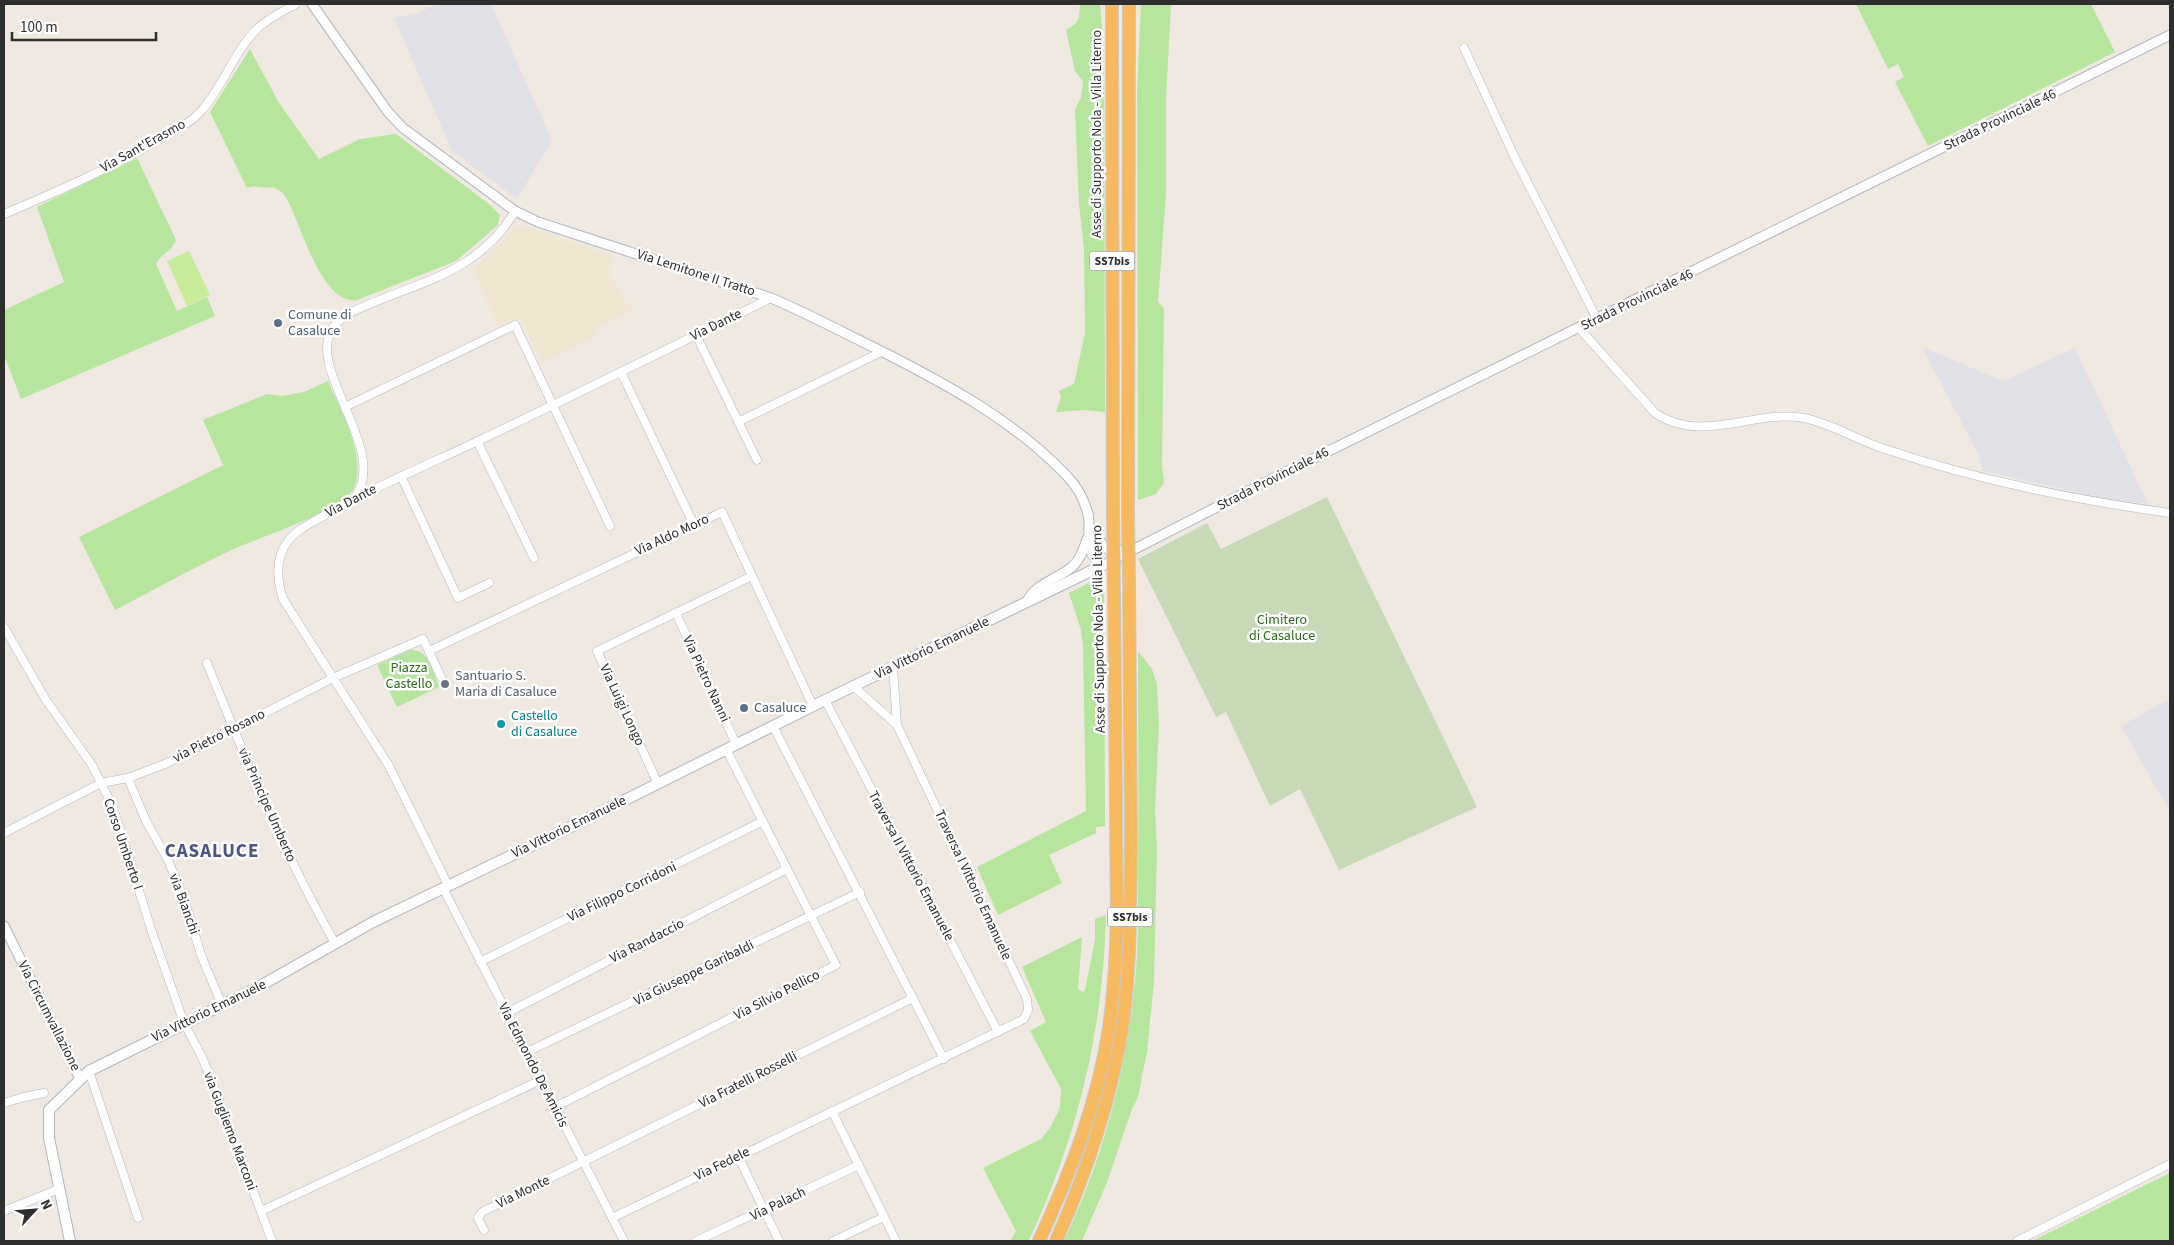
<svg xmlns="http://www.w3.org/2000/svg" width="2174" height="1245" viewBox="0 0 2174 1245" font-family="'Source Sans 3',sans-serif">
<rect width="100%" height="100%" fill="#efe9e1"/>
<g fill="#e3e1e8">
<path d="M 438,4 L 491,4 L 552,140 L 517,199 L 452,151 L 394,18 L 419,12 Z"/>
<path d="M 1922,347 L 2003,381 L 2075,348 L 2148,504 L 2099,497 L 1983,471 L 1978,454 Z"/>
<path d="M 2170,699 L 2170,812 L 2121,726 Z"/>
</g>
<path fill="#f0e6d1" d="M 521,225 L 613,256 L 608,273 L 627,303 L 635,305 L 631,312 L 600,327 L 591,338 L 542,363 L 521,319 L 499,329 L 473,269 L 515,228 Z"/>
<g fill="#b6e59e">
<path d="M 1080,4 L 1100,4 L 1104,57 L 1105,412 L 1083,410 L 1056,412 L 1061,397 L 1059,391 L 1074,384 L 1085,333 L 1084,249 L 1079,204 L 1075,110 L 1081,97 L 1083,81 L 1075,71 L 1066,30 C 1080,22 1079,20 1080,4 Z"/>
<path d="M 1141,4 L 1171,4 L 1166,98 L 1166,193 L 1158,302 L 1164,308 L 1162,464 L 1164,483 L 1156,494 L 1138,500 L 1137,89 Z"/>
<path d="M 1856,4 L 2091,4 L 2115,52 L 1928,146 L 1895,82 L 1904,77 L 1898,64 L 1888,69 Z"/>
<path d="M 250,49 L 279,103 L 319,159 L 360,139 L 396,134 L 489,204 L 500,215 L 498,225 L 456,261 L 357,300 C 320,305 301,221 285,196 C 282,191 277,189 272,187 C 263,189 256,184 247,188 L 210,112 Z"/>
<path d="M 137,158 L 176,240 C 171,253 162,252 156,264 L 177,311 L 207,297 L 215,316 L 21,399 L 4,355 L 4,310 L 64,282 L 37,207 Z"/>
<path d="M 328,381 C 340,409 366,455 355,486 C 346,509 262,537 238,547 C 196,566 156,589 115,610 L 79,537 L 223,465 L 203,420 L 267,394 L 283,396 L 304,392 Z"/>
<path d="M 1104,575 L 1105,826 L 1096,827 L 1096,833 L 1049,855 L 1062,883 L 998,915 L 977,867 L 1086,811 L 1083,646 L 1081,630 L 1069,593 Z"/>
<path d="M 410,650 C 429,648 433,673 439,687 L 397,707 L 377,665 Z"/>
<path d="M 1138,651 L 1152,669 L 1157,685 L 1159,725 L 1155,810 L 1157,848 L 1154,982 L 1147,1052 L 1138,1097 L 1132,1109 L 1107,1182 L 1082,1241 L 1064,1241 C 1101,1163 1125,1077 1134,991 C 1139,950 1138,908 1138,866 C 1139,794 1138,723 1138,651 Z"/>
<path d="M 1106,915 C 1103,1031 1078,1136 1029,1240 L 1010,1241 L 1016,1231 L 983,1168 L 1041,1139 L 1050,1128 L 1060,1108 L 1061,1089 L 1030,1031 L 1046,1022 L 1022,967 L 1082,937 L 1078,989 L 1083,992 L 1085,990 L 1095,940 L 1095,919 Z"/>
<path d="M 2170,1173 L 2170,1241 L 2032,1241 Z"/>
</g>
<path fill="#c8d9b8" d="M 1327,497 L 1477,807 L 1339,870 L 1300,789 L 1270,806 L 1226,712 L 1216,717 L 1138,559 L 1207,523 L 1221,549 Z"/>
<path fill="#c9ec9a" d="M 189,251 L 210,295 L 187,306 L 167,261 Z"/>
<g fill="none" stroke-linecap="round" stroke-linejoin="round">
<defs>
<g id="minor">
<path d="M 1464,48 L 1515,158 L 1597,319"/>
<path d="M 4,214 C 56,192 109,169 158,140 C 173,132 191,123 202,110 C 224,85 234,51 258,28 C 269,18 283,11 296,4"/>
<path d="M 1579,328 L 1655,413 C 1702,445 1754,409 1804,418 C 1833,424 1857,440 1885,449 C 1977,480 2075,500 2170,513"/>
<path d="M 696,335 L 757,460"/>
<path d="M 621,372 L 694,525"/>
<path d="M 345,407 L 515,325 L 610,526"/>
<path d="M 738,422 L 881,352"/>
<path d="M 477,441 L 534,558"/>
<path d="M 401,476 L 458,598 L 489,583"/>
<path d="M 354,498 C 392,451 302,367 334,326 C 339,319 346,316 352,312 C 414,282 477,276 515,211"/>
<path d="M 676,613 L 736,744"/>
<path d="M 4,627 L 46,700 L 92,765 L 113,807 L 151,929 L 184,1023 L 202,1057 L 217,1095 L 272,1241"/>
<path d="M 429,651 L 722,512 L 813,706"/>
<path d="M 207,663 C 245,758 284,854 335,943"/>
<path d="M 893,667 L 897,725"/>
<path d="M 825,700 L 998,1032"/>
<path d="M 773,726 L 944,1059"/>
<path d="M 128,778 L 146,821 L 168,860 L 185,901 L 201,955 L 222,1005"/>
<path d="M 658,784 L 597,651 L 752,576"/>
<path d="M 4,833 L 101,783 L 128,778 L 165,764 L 333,678 L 423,639 L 441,677"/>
<path d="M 448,885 L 389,766 L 283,599 C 277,580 275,558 288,541 C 297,529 312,523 325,515 C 374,487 427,465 478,441 C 577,394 674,346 771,298"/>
<path d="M 443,888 L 624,1241"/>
<path d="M 480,962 L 763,821"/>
<path d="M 507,1013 L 787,869"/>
<path d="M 527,1052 L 860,892"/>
<path d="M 89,1071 L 138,1218"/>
<path d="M 4,1103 L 24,1097 L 44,1093"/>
<path d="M 555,1107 L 836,965 L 726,749"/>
<path d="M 832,1111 L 896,1241"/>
<path d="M 738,1156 L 779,1241"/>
<path d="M 4,1211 L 59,1189"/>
<path d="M 261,1211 L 541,1080"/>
<path d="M 612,1218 L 1024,1019 L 1028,1010 L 1027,999 L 897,725 L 853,686"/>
<path d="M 484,1230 L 478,1218 L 482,1212 L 913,998"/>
<path d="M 696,1241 L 859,1165"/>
<path d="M 833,1241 L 884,1217"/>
<path d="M 2017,1241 L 2170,1164"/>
</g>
<g id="tertiary">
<path d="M 312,4 L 388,112 L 403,128 L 515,211 L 538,222 L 771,298 C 809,314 844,333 881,351 C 948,385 1013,420 1066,475 C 1077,486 1084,499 1088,514 C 1092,534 1082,553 1103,565"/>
<path d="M 1089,529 L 1107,549 L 1118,549"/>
<path d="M 1109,562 L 1266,482 L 2170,35"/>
<path d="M 1027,602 C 1035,583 1058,579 1072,567 C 1080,560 1084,549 1087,539"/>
<path d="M 4,926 L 80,1079"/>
</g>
<path id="secondary" d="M 70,1241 L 49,1138 L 49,1110 L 89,1071 L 253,990 L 373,922 L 579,823 L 825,700 L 1103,565"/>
<g id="trunk">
<path d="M 1112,4 L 1113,518"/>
<path d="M 1128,514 L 1129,4"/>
<path d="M 1039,1241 C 1070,1174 1098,1102 1109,1028 C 1114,992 1116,957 1117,921 L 1114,590"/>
<path d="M 1056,1241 C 1087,1171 1112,1099 1123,1022 C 1131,963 1130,904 1131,845 C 1131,757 1130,669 1129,581"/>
</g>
</defs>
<use href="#minor" stroke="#b4b7c1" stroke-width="9"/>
<use href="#tertiary" stroke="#b4b7c1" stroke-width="11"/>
<use href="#secondary" stroke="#b4b7c1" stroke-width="12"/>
<use href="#trunk" stroke="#c9c9c9" stroke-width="14"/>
<use href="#minor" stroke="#fff" stroke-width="8"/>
<use href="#tertiary" stroke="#fff" stroke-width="9"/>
<use href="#secondary" stroke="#fff" stroke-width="10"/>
<use href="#trunk" stroke="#f8ba60" stroke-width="12"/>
<defs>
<g id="trunk-bridge">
<path d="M 1128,514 L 1129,581"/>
<path d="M 1113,518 L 1114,590"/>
</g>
</defs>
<use href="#trunk-bridge" stroke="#c9c9c9" stroke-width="14" stroke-linecap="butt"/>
<use href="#trunk-bridge" stroke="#f8ba60" stroke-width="12"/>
</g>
<g fill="#5c6f8a" stroke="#fff" stroke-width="2">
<circle cx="278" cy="323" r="5"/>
<circle cx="744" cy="708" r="5"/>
</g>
<circle fill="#6b7280" stroke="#fff" stroke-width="2" cx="445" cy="684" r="5"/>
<circle fill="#0f9aa8" stroke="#fff" stroke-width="2" cx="501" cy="724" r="5"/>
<g text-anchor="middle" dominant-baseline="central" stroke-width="5" stroke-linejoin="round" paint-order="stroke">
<g fill="#fff" stroke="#6d6d6d" stroke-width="1">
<rect x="1089.5" y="251.5" width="45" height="19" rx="4"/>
<rect x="1107.5" y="907.5" width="45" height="19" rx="4"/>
</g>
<g font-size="12" font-weight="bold" fill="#2e2e2e">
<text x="1112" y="261">SS7bis</text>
<text x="1130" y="917">SS7bis</text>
</g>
<g font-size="14" fill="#2e2e2e" stroke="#fff">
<text transform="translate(2000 120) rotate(-26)">Strada Provinciale 46</text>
<text transform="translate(1097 134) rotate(-90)">Asse di Supporto Nola - Villa Literno</text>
<text transform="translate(143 146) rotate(-29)">Via Sant'Erasmo</text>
<text transform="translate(696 273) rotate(18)">Via Lemitone II Tratto</text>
<text transform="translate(1637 300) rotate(-26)">Strada Provinciale 46</text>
<text transform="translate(716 325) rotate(-26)">Via Dante</text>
<text transform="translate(1273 479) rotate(-27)">Strada Provinciale 46</text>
<text transform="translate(351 501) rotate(-28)">Via Dante</text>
<text transform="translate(672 535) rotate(-25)">Via Aldo Moro</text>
<text transform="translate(1099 629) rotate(-91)">Asse di Supporto Nola - Villa Literno</text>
<text transform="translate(932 648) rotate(-26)">Via Vittorio Emanuele</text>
<text transform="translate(706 679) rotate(65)">Via Pietro Nanni</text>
<text transform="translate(622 705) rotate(65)">Via Luigi Longo</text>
<text transform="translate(219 736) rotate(-27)">via Pietro Rosano</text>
<text transform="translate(267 805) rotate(66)">via Principe Umberto</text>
<text transform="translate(569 827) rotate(-26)">Via Vittorio Emanuele</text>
<text transform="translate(123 844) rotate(71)">Corso Umberto I</text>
<text transform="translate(911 866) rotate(62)">Traversa II Vittorio Emanuele</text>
<text transform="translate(973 885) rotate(65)">Traversa I Vittorio Emanuele</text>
<text transform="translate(622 892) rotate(-26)">Via Filippo Corridoni</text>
<text transform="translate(184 904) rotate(70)">via Bianchi</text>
<text transform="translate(647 941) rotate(-27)">Via Randaccio</text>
<text transform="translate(694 973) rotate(-26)">Via Giuseppe Garibaldi</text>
<text transform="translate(777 995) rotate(-27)">Via Silvio Pellico</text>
<text transform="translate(209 1011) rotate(-26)">Via Vittorio Emanuele</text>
<text transform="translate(49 1016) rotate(63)">Via Circumvallazione</text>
<text transform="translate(533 1065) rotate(63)">Via Edmondo De Amicis</text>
<text transform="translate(748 1080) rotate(-27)">Via Fratelli Rosselli</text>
<text transform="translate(230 1131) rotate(69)">via Gugliemo Marconi</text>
<text transform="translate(722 1164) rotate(-26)">Via Fedele</text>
<text transform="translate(523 1192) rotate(-26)">Via Monte</text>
<text transform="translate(778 1204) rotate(-26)">Via Palach</text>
</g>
<g font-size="14" fill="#4e5e75" stroke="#fff" text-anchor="start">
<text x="288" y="315">Comune di<tspan x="288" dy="16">Casaluce</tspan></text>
<text x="754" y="708">Casaluce</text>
</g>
<g font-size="14" fill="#2c6e1b" stroke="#fff">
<text x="1282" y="620">Cimitero<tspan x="1282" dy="16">di Casaluce</tspan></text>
<text x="409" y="668">Piazza<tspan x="409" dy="16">Castello</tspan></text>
</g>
<g font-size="14" fill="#5b616d" stroke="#fff" text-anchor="start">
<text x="455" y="676">Santuario S.<tspan x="455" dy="16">Maria di Casaluce</tspan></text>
</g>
<g font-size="14" fill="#0d838f" stroke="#fff" text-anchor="start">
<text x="511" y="716">Castello<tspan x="511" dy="16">di Casaluce</tspan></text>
</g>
<g font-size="19" font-weight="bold" letter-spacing="1" fill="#4d5680" stroke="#fff">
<text x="212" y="851">CASALUCE</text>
</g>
</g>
<rect width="2174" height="1245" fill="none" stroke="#2e2e2e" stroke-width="10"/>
<g transform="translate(35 1210) rotate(64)" stroke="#ffffff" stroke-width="4" paint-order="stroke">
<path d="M0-4L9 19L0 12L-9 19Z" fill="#2e2e2e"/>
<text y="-8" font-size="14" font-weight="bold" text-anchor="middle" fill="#2e2e2e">N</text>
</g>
<path d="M12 32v8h144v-8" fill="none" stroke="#2e2e2e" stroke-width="2.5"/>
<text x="20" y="32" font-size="15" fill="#2e2e2e" stroke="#ffffff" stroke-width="4" paint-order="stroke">100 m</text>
</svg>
